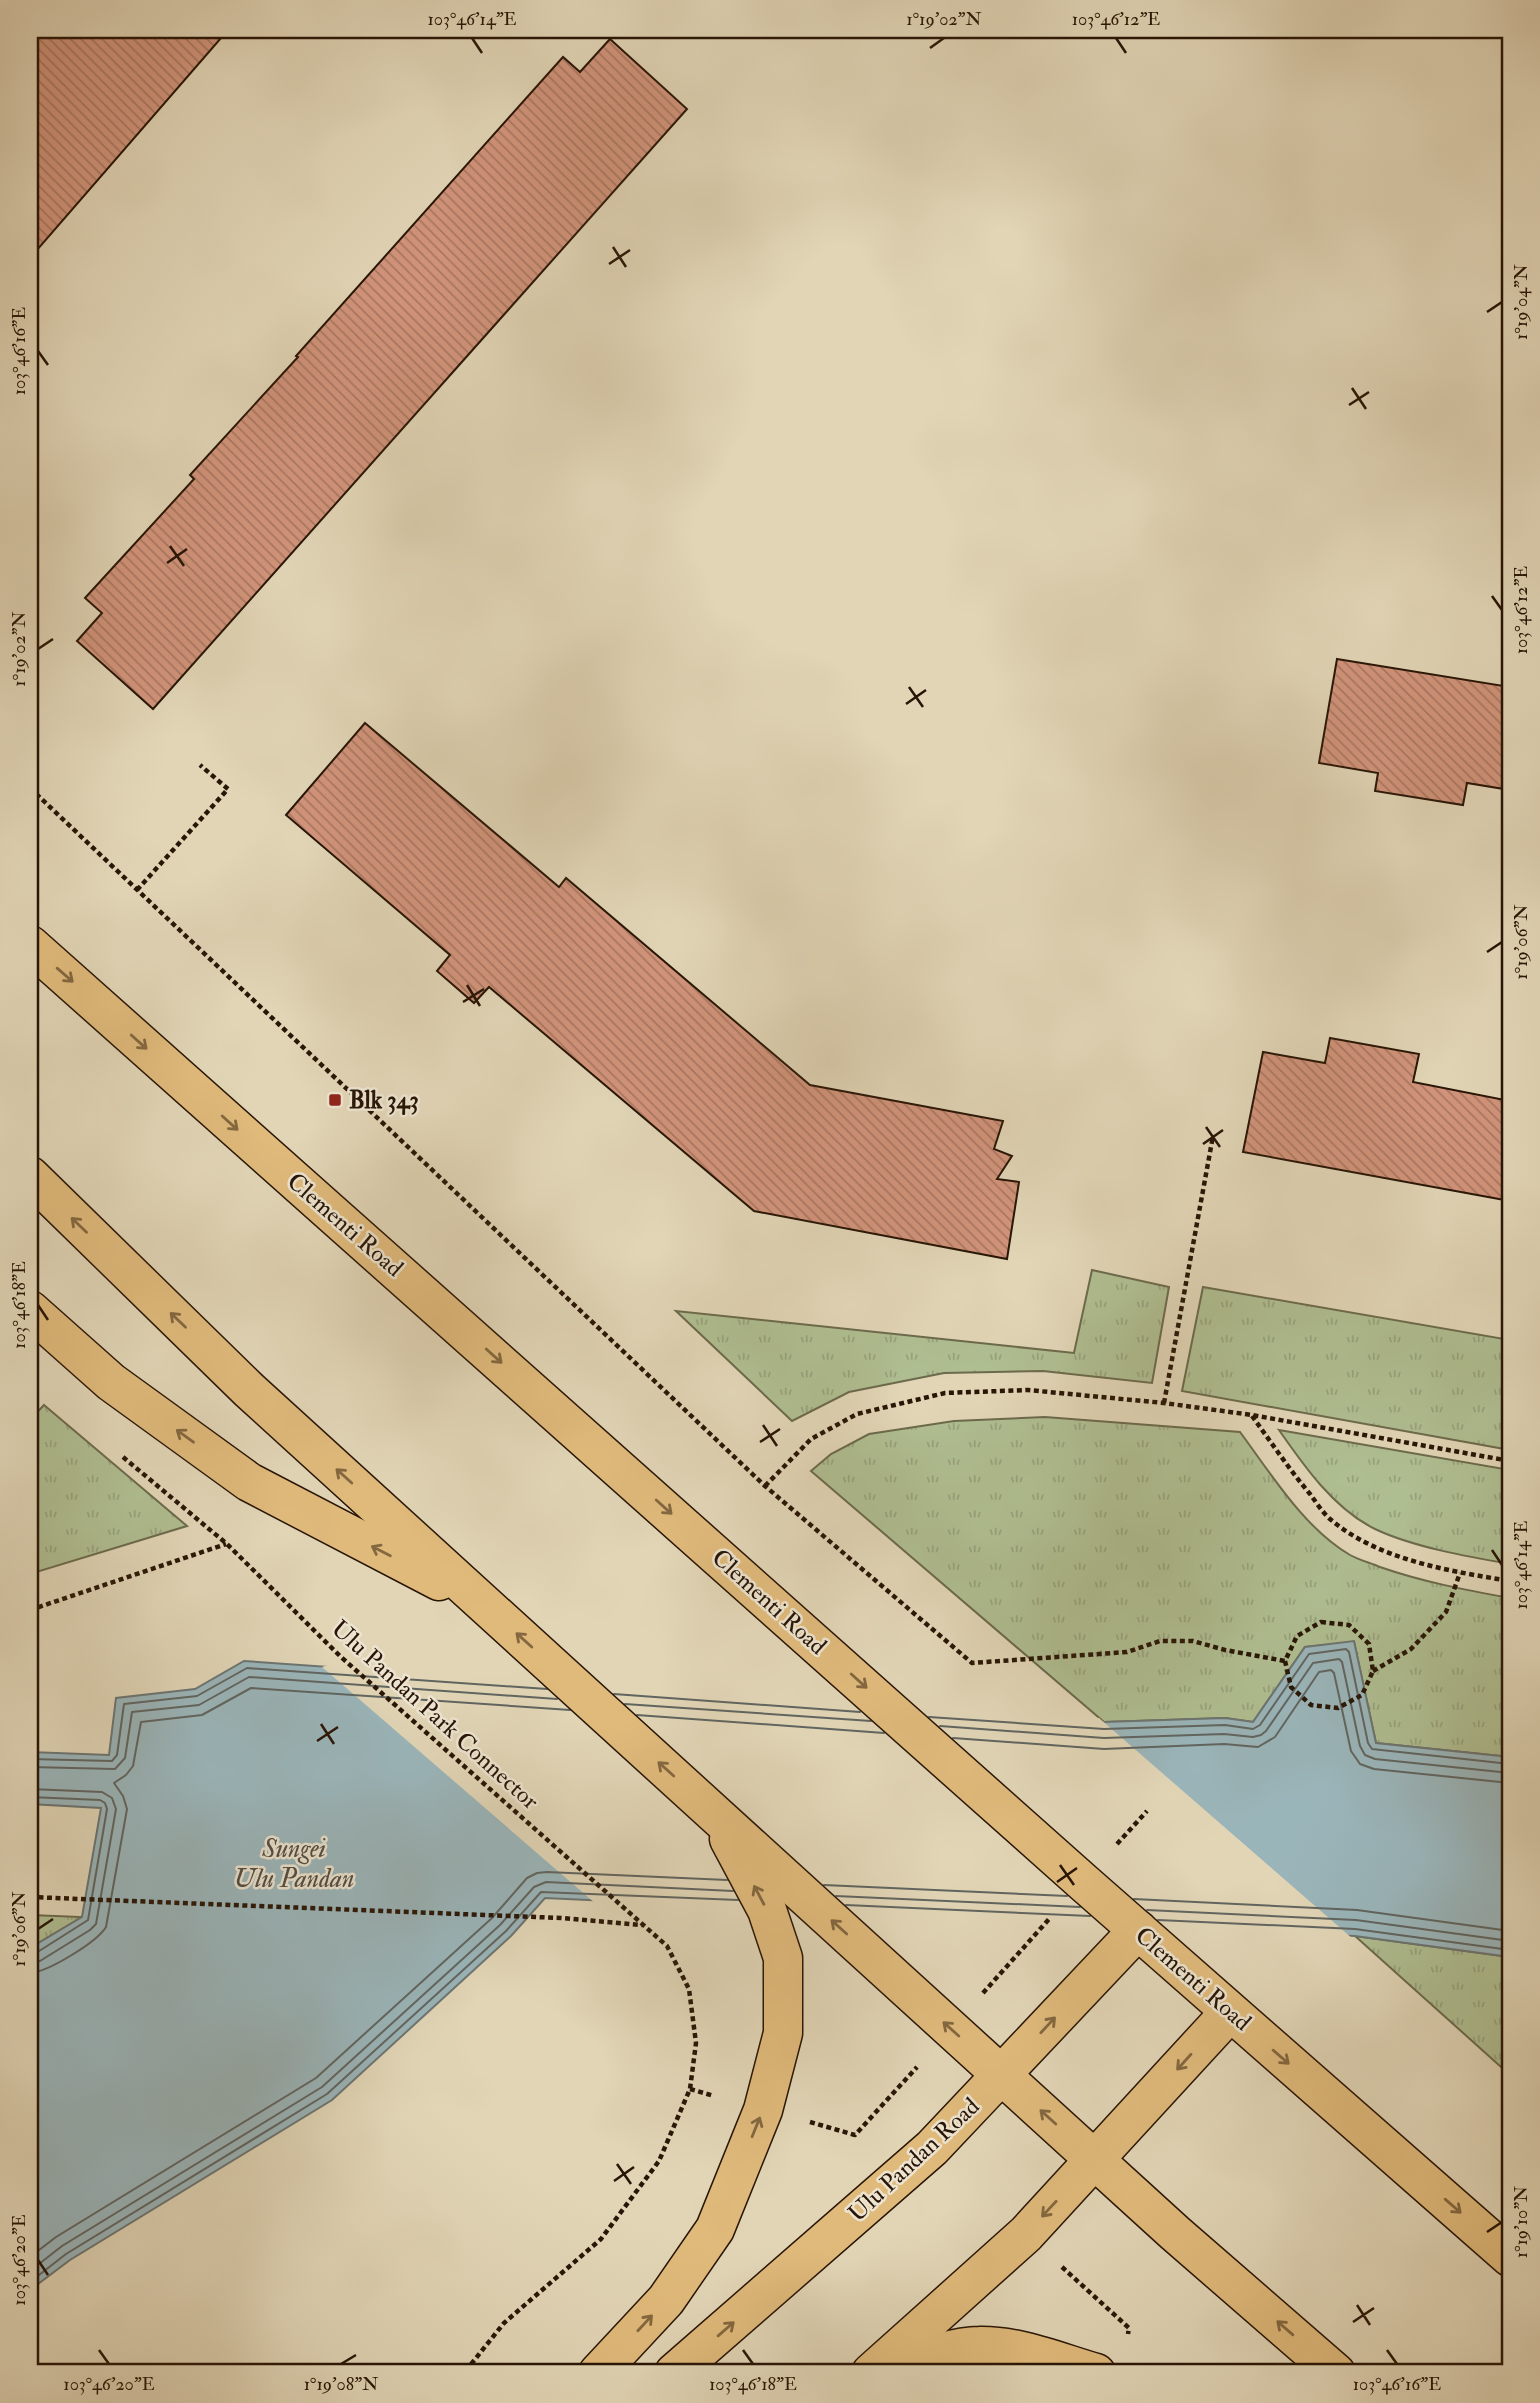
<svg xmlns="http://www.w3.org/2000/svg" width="1540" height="2403" viewBox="0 0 1540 2403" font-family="'IM FELL Double Pica',serif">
<defs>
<pattern id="grass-tufts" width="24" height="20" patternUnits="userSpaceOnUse" patternTransform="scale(1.75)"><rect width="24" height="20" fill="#afbe91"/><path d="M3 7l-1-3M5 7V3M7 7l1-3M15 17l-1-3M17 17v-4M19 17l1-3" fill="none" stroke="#97a27c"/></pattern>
<pattern id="building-back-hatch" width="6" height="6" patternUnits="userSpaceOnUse" patternTransform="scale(1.75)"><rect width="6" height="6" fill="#d2947b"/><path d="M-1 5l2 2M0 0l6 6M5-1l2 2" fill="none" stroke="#aa7863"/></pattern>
</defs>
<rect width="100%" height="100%" fill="#e1d5b6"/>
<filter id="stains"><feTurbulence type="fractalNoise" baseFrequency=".00286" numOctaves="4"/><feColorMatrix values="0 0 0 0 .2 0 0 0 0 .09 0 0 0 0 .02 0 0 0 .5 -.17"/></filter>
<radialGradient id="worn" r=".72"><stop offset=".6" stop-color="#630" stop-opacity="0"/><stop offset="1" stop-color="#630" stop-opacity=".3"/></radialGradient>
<g fill="url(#grass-tufts)" stroke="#6c6a4c" stroke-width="2">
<path d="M 1092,1270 L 1169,1287 L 1152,1383 L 1043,1371 L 944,1373 L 849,1392 L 792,1421 L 676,1311 L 1074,1353 Z"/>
<path d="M 1203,1287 L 1510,1340 L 1510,1450 L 1182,1391 Z"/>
<path d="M 44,1405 L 187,1526 L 30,1574 L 30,1420 Z"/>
<path d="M 1045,1417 L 1240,1432 C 1272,1475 1304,1528 1350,1555 C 1359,1560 1371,1563 1380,1567 C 1423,1582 1466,1590 1510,1598 L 1510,1757 L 1376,1743 L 1354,1642 L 1305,1647 L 1253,1722 L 1225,1718 L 1104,1722 L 811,1471 L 831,1454 L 869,1434 L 954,1421 Z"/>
<path d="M 1279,1430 L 1510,1470 L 1510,1564 C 1469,1557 1413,1547 1375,1529 C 1334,1509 1304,1466 1279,1430 Z"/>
<path d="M 30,1915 L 82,1917 L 30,1948 Z"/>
<path d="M 1355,1936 L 1510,1957 L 1510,2075 Z"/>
</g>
<path fill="#9ab5ba" stroke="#6c7572" stroke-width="2" d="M 1354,1641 L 1376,1743 L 1510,1757 L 1510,1957 L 1355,1936 L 545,1898 L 511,1936 L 332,2100 L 70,2260 L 30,2290 L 30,1948 L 82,1917 L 101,1808 L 30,1804 L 30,1752 L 109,1755 L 116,1698 L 195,1689 L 244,1661 L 1104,1722 L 1225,1718 L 1253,1722 L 1305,1647 Z"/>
<path fill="#e1d5b6" d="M 332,1664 L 1099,1718 L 1353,1939 L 596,1904 L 322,1667 Z"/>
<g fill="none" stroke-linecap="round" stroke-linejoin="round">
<g stroke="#616560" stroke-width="2">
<path d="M 614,1694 L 860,1712"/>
<path d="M 625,1704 L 871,1721"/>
<path d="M 637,1715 L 884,1733"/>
<path d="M 929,1717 L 1104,1729 L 1225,1725 L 1253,1729 L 1260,1725 L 1309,1654 L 1346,1649 L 1349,1652 L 1368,1743 L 1372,1749 L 1510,1764"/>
<path d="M 940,1726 L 1104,1738 L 1224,1734 L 1253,1737 L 1261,1735 L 1266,1731 L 1313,1663 L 1339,1659 L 1342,1662 L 1360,1746 L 1365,1755 L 1375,1759 L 1510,1773"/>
<path d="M 953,1738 L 1104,1749 L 1224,1744 L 1258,1747 L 1275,1737 L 1319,1672 L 1331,1670 L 1334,1673 L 1351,1751 L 1360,1764 L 1374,1769 L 1510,1783"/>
<path d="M 30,1759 L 112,1761 L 117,1755 L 124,1704 L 197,1696 L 247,1668 L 547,1689"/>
<path d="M 30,1767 L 115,1769 L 125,1758 L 132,1712 L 199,1705 L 249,1677 L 557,1699"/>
<path d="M 30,1789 L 102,1792 L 112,1798 L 116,1809 L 96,1924 L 90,1930 L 40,1961 L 30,1963"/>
<path d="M 30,1797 L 100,1800 L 105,1803 L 107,1809 L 88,1920 L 36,1953 L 30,1954"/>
<path d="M 824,1885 L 1067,1896"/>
<path d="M 836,1896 L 1080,1907"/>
<path d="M 1134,1899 L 1357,1910 L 1510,1931"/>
<path d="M 846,1905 L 1090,1916"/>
<path d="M 1147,1910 L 1356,1920 L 1510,1941"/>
<path d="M 1158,1920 L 1355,1929 L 1510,1950"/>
<path d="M 30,1973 C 48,1972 97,1942 106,1927 L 127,1809 L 123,1796 L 114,1783 L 126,1775 L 133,1766 L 141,1722 L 202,1715 L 251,1688 L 570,1710"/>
<path d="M 30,2257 L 56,2237 L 316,2078 L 492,1918 L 527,1878 L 537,1873 L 547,1872 L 727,1880"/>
<path d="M 30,2271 L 62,2246 L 322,2087 L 500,1925 L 534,1887 L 546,1882 L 733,1891"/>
<path d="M 30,2282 L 66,2254 L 327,2094 L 506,1931 L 541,1892 L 738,1900"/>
</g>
</g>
<g fill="url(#building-back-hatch)" stroke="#281506" stroke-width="2">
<path d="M 30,30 L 228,30 L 30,258 Z"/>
<path d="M 610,39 L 687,109 L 153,709 L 77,641 L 102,613 L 85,598 L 194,479 L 190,475 L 298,357 L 296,356 L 563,57 L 580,72 Z"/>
<path d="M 1337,659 L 1510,687 L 1510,790 L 1467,783 L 1463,805 L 1375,791 L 1378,773 L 1319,763 Z"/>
<path d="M 365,723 L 559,887 L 566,878 L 810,1085 L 1003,1121 L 994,1149 L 1012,1156 L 997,1179 L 1019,1182 L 1007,1259 L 754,1211 L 489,987 L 474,1003 L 437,971 L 450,955 L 286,815 Z"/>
<path d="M 1330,1038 L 1419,1054 L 1413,1082 L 1510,1101 L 1510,1201 L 1243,1152 L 1263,1052 L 1325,1063 Z"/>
</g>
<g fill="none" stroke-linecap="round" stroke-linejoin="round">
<defs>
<g id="major">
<path d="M 30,945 L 1083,1882 L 1510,2257"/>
<path d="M 30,1176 L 249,1390 L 1175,2233 L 1336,2373"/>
<path d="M 30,1310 L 111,1382 L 249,1482 L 439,1581"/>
<path d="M 598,2373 L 666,2300 L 715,2229 L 763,2110 L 783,2033 L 783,1958 L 767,1910 L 729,1839"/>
<path d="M 674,2373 L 932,2148 L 1138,1930"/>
<path d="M 871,2373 L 1026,2234 L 1230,2012"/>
<path d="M 884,2373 C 910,2362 951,2346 979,2346 C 1018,2345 1058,2362 1096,2373"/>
</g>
</defs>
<use href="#major" stroke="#281506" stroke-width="41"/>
<g stroke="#281506" stroke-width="4.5" stroke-dasharray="5 3.5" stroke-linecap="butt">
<path d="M 30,788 L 765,1486 L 972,1663 L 1127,1652 L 1160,1641 L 1193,1641 L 1225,1650 L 1285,1661"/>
<path d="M 137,890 L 228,789 L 200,765"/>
<path d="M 1164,1403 L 1213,1136"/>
<path d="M 1252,1416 C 1271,1442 1289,1469 1310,1494 C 1316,1502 1322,1512 1330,1519 C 1378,1560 1449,1571 1510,1581"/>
<path d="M 123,1457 L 227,1544 L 341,1657 L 667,1946 L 689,1989 L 696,2043 L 690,2089 L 659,2161 L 601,2239 L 504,2323 L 464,2373"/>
<path d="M 765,1486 L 811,1439 L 857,1414 L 945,1393 L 1028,1390 L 1164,1403 L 1252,1415 L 1510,1461"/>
<path d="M 30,1610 L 226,1544"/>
<path d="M 1321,1622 L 1349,1625 L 1369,1644 L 1373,1671 L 1362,1695 L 1338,1708 L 1311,1705 L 1291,1687 L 1285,1661 L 1297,1636 Z"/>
<path d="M 1373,1671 L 1411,1649 L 1446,1612 L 1460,1573"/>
<path d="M 1117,1844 L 1147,1811"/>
<path d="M 30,1897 L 561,1918 L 642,1925"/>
<path d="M 983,1993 L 1050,1918"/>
<path d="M 690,2089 L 714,2096"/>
<path d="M 810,2122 L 855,2135 L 917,2067"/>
<path d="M 1062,2267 L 1129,2328 L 1128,2334"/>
</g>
<use href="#major" stroke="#e0ba7b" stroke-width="38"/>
</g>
<defs><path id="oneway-shaft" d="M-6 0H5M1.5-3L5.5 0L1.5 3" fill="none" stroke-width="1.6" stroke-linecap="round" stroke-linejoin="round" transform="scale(1.75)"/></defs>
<g stroke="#846840">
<use href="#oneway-shaft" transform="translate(65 975) rotate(41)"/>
<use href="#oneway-shaft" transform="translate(139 1042) rotate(42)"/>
<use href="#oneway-shaft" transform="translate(230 1123) rotate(42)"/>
<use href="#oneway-shaft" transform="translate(79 1225) rotate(-136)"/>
<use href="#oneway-shaft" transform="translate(178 1320) rotate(-136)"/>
<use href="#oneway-shaft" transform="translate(494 1356) rotate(42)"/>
<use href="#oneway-shaft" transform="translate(185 1436) rotate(-144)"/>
<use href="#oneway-shaft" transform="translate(344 1476) rotate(-138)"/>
<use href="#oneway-shaft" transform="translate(664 1507) rotate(42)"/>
<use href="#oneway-shaft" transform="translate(381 1551) rotate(-153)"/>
<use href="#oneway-shaft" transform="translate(524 1640) rotate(-138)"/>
<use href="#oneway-shaft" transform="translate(859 1681) rotate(42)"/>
<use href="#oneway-shaft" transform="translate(666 1769) rotate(-138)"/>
<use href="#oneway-shaft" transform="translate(759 1895) rotate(-118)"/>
<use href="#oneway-shaft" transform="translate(839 1927) rotate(-138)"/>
<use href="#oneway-shaft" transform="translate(1048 2025) rotate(-47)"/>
<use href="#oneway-shaft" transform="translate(951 2029) rotate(-138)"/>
<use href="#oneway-shaft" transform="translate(1281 2057) rotate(41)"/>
<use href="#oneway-shaft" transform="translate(1184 2062) rotate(132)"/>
<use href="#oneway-shaft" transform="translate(1048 2117) rotate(-138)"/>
<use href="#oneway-shaft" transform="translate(756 2127) rotate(-68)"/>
<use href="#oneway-shaft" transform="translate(1453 2206) rotate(41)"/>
<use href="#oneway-shaft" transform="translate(1049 2209) rotate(133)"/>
<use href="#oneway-shaft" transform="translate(645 2323) rotate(-47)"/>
<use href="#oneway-shaft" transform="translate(1285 2328) rotate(-139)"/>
<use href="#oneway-shaft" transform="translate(726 2329) rotate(-41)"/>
</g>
<path fill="none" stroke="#281506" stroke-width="2.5" d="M 472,38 L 482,53M 1116,38 L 1126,53M 930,48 L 944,38M 613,247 L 626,267M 609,264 L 630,250M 1487,312 L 1502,302M 38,351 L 48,365M 1352,388 L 1366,409M 1349,405 L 1369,392M 170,546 L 184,566M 167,563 L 187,549M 1492,596 L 1502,610M 38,649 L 53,639M 909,687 L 923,707M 906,704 L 926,690M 1487,952 L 1502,942M 467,985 L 480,1006M 463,1002 L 484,989M 1206,1127 L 1220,1147M 1203,1144 L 1223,1130M 38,1305 L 48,1320M 763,1425 L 777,1446M 760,1442 L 780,1429M 1492,1550 L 1502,1565M 321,1724 L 334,1744M 317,1741 L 338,1727M 1060,1865 L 1074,1885M 1057,1882 L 1077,1868M 38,1929 L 53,1919M 617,2164 L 631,2184M 614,2181 L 634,2167M 1487,2232 L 1502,2222M 38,2260 L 48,2275M 1357,2305 L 1370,2325M 1353,2322 L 1374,2308M 99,2350 L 109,2364M 743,2350 L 753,2364M 1387,2350 L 1397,2364M 341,2364 L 356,2355"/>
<rect fill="#8f2418" stroke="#ece4d0" stroke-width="2.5" x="328" y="1093" width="14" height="14" rx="3.5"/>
<g text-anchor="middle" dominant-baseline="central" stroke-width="5" stroke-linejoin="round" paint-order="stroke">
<g font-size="24" font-weight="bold" fill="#281506" stroke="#ece4d0" text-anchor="start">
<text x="349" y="1100">Blk 343</text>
</g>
<g font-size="24" fill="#281506" stroke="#ece4d0">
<text transform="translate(345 1225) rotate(41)">Clementi Road</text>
<text transform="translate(769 1602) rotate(42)">Clementi Road</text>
<text transform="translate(435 1715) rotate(42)">Ulu Pandan Park Connector</text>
<text transform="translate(1193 1979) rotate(41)">Clementi Road</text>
<text transform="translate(914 2160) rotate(-43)">Ulu Pandan Road</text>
</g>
<g font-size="26" font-style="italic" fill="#504d45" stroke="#ece4d0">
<text x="294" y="1849">Sungei<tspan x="294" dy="30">Ulu Pandan</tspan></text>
</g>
</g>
<rect width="1540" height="2403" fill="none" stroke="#e1d5b6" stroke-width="77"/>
<rect x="38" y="38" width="1464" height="2326" fill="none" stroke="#281506" stroke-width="2.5"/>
<g font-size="18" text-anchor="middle" fill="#281506">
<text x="472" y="25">103°46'14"E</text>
<text x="944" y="25">1°19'02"N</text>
<text x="1116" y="25">103°46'12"E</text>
<text transform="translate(1521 302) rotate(-90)" y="6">1°19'04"N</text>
<text transform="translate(19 351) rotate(-90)" y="6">103°46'16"E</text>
<text transform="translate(1521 610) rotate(-90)" y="6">103°46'12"E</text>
<text transform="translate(19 649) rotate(-90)" y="6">1°19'02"N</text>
<text transform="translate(1521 942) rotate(-90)" y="6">1°19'06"N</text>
<text transform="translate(19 1305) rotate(-90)" y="6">103°46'18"E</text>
<text transform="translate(1521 1565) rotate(-90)" y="6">103°46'14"E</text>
<text transform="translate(19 1929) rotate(-90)" y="6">1°19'06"N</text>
<text transform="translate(1521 2222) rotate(-90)" y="6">1°19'10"N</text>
<text transform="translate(19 2260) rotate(-90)" y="6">103°46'20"E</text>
<text x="109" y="2390">103°46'20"E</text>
<text x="341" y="2390">1°19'08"N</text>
<text x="753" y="2390">103°46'18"E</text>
<text x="1397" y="2390">103°46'16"E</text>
</g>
<rect width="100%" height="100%" filter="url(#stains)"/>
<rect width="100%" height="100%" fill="url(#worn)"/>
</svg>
